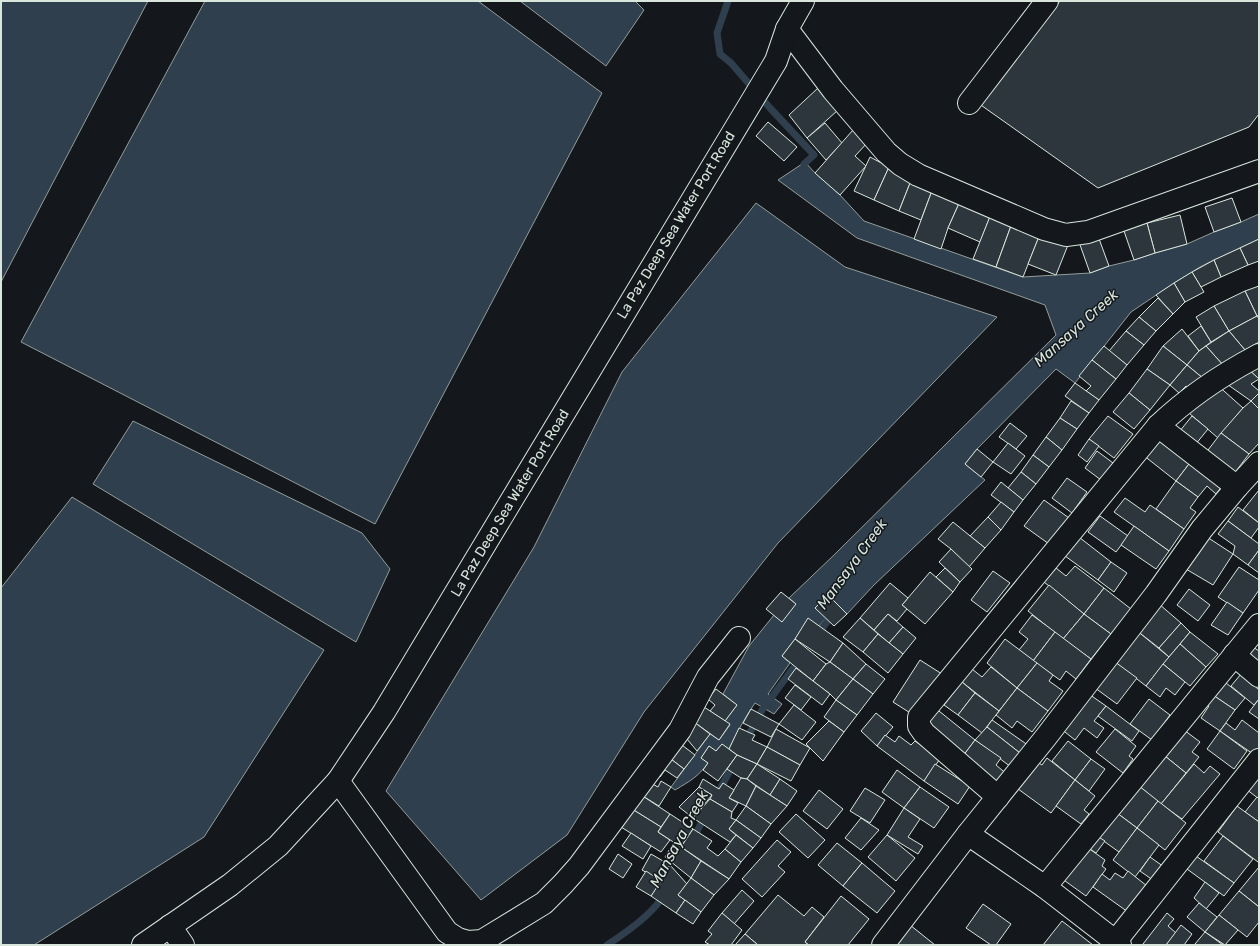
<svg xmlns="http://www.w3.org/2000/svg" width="1260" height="946" viewBox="0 0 1260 946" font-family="Rubik,sans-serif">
<rect width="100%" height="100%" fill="#14181c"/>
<g fill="#2f3f4d" stroke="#939e99">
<path d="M 1,1 L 148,1 L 1,282 Z"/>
<path d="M 205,1 L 478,1 L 602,93 L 375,524 L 21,342 Z"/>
<path d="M 520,1 L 635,1 L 644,10 L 606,66 Z"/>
<path d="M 805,162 L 815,173 L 840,195 L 864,221 L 1023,277 L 1090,273 L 1109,266 L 1134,260 L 1155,253 L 1187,244 L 1214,232 L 1241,222 L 1259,214 L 1259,239 L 1214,260 L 1200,267 L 1174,283 L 1131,312 L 1075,383 L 1056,369 L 977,449 L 965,464 L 985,480 L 874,585 L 847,614 L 828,595 L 826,618 L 819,626 L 808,619 L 795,639 L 782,656 L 790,663 L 768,694 L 782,704 L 774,714 L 755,703 C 745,717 737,733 729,749 L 722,744 L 716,751 L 709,746 L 701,758 L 708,763 C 698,777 690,781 675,790 L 671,787 L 710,734 L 719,740 L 730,725 L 725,721 L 737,705 L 723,694 L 749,646 L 774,615 L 796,604 L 789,598 L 834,555 L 1056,335 L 1045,305 L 857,238 L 778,180 Z"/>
<path d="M 756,203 L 845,267 L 997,317 L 778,543 L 644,712 L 567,835 L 481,900 L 386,791 L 534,547 L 622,372 Z"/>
<path d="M 133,421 L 362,533 L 390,569 L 356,642 L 93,484 Z"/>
<path d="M 72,497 L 324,650 L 204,837 L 34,945 L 1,945 L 1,588 Z"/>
</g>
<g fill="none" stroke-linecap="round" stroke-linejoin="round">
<g stroke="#2f3f4d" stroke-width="7">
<path d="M 728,1 L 717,33 L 720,54 L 731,63 L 770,108 L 814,155 L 804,164"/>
<path d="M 816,636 L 833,614"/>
<path d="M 746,740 L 762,710 L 800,659"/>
<path d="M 719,791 L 734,763"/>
<path d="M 693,839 L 705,816"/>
<path d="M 607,945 C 624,934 655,912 664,894"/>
</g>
</g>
<g fill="#2c363c" stroke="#d8e6dc">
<path d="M 1060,1 L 1259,1 L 1259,114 L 1249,127 L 1098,188 L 978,103 Z"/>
<path d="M 818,88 L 838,110 L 807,138 L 789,115 Z"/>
<path d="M 768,122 L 797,147 L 784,161 L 756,136 Z"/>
<path d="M 825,123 L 842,143 L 826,160 L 807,138 Z"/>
<path d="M 853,130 L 868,142 L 855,156 L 866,166 L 840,195 L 815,173 Z"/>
<path d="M 870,157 L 889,167 L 874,200 L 854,191 Z"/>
<path d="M 889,167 L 912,178 L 899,211 L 874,200 Z"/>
<path d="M 912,178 L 933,188 L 921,220 L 899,211 Z"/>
<path d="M 933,188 L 961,199 L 948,228 L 941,249 L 914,239 Z"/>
<path d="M 1232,198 L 1241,222 L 1214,232 L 1205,207 Z"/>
<path d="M 961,199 L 991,214 L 980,242 L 948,228 Z"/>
<path d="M 991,214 L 1012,223 L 996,267 L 973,259 Z"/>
<path d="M 1180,215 L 1187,244 L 1155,253 L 1147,223 Z"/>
<path d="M 1012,223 L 1040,234 L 1023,277 L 996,267 Z"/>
<path d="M 1147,223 L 1155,253 L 1134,260 L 1124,231 Z"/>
<path d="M 1040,234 L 1068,245 L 1056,275 L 1028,264 Z"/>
<path d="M 1098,236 L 1109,266 L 1090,273 L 1079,242 Z"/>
<path d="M 1259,239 L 1259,261 L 1248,265 L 1240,248 Z"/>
<path d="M 1240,248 L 1248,265 L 1221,277 L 1214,260 Z"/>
<path d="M 1214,260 L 1221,277 L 1201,287 L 1192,272 Z"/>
<path d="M 1192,272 L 1204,292 L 1185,302 L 1174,283 Z"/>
<path d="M 1174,283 L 1185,302 L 1173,314 L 1156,295 Z"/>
<path d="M 1259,286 L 1259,315 L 1257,316 L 1245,291 Z"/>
<path d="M 1245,291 L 1257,316 L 1229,331 L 1214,306 Z"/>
<path d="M 1158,298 L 1173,314 L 1156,331 L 1139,317 Z"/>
<path d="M 1214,306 L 1229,331 L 1211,342 L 1196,317 Z"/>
<path d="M 1257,316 L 1259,319 L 1259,342 L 1245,350 L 1229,331 Z"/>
<path d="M 1139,317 L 1156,331 L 1144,345 L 1126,331 Z"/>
<path d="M 1201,326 L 1211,342 L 1199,351 L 1188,336 Z"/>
<path d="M 1182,329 L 1199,351 L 1187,365 L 1163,346 Z"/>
<path d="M 1126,331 L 1144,345 L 1127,365 L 1109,351 Z"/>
<path d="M 1229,331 L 1245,350 L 1223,365 L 1206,346 Z"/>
<path d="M 1104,346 L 1127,365 L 1116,379 L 1092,360 Z"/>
<path d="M 1163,346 L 1187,365 L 1170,385 L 1147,369 Z"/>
<path d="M 1206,346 L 1223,365 L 1204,379 L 1187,365 L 1199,351 Z"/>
<path d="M 1092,360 L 1116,379 L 1099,400 L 1086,391 L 1091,386 L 1079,376 Z"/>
<path d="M 1259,364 L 1259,379 L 1247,368 Z"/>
<path d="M 1187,365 L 1204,379 L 1192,391 L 1186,386 L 1179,393 L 1170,385 Z"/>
<path d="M 1247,368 L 1259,379 L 1251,384 L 1259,391 L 1259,393 L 1251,401 L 1224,382 Z"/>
<path d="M 1147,369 L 1170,385 L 1150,410 L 1129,393 Z"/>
<path d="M 1075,383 L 1099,400 L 1089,413 L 1065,396 Z"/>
<path d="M 1215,383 L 1243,408 L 1218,438 L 1189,413 Z"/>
<path d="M 1129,393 L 1150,410 L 1134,429 L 1113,412 Z"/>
<path d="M 1259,393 L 1259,409 L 1251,401 Z"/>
<path d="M 1071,401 L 1089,413 L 1077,429 L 1060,418 Z"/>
<path d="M 1251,401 L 1259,409 L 1259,443 L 1249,454 L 1221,433 L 1243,408 Z"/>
<path d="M 1108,416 L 1133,434 L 1114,458 L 1089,439 Z"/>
<path d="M 1192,416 L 1208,429 L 1195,445 L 1179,432 Z"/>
<path d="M 1060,418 L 1077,429 L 1062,450 L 1046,437 Z"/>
<path d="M 1010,423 L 1027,436 L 1016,449 L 999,437 Z"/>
<path d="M 1221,433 L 1249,454 L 1233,475 L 1205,454 Z"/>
<path d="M 1158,435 L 1192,460 L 1176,481 L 1143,455 Z"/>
<path d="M 1046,437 L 1062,450 L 1049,467 L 1033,455 Z"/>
<path d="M 1089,439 L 1099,446 L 1087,462 L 1078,455 Z"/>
<path d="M 1008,443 L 1025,456 L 1011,474 L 993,462 Z"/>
<path d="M 977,449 L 993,462 L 981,477 L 965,464 Z"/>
<path d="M 1097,451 L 1113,463 L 1101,480 L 1085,468 Z"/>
<path d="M 1033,455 L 1049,467 L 1036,484 L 1021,472 Z"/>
<path d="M 1192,460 L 1223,485 L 1216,494 L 1207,486 L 1198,497 L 1176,481 Z"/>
<path d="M 1021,472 L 1036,484 L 1023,500 L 1008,488 Z"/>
<path d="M 1067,478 L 1087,492 L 1072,513 L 1052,498 Z"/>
<path d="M 1176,481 L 1198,497 L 1190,508 L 1196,512 L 1184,529 L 1156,509 Z"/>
<path d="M 1001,482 L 1023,500 L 1014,512 L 991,495 Z"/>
<path d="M 1259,490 L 1259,523 L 1243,510 Z"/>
<path d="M 1125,498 L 1145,512 L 1150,505 L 1184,529 L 1169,551 L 1114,512 Z"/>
<path d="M 1044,500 L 1069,518 L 1049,544 L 1024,526 Z"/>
<path d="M 1001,502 L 1014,512 L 1001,530 L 988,517 Z"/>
<path d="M 1238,507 L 1259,523 L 1259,527 L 1251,538 L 1228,521 Z"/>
<path d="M 1100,516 L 1128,536 L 1116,552 L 1088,532 Z"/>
<path d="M 988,517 L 1001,530 L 985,548 L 970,536 Z"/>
<path d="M 1228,521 L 1259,544 L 1259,550 L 1248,565 L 1233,554 L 1235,546 L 1218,534 Z"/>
<path d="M 953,522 L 985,548 L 969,567 L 951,549 L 938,539 Z"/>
<path d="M 1134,526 L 1169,551 L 1156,569 L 1121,545 Z"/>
<path d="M 1075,534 L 1111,562 L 1098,580 L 1061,553 Z"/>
<path d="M 1207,537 L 1233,554 L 1213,585 L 1186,569 Z"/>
<path d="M 951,549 L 972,569 L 960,582 L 939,562 Z"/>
<path d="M 1259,550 L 1259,573 L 1248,565 Z"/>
<path d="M 1111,562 L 1127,573 L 1114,592 L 1098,580 Z"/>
<path d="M 1075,566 L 1104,588 L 1084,614 L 1044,582 L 1056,568 L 1066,576 Z"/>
<path d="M 1239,567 L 1259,580 L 1259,590 L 1243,613 L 1218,597 Z"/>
<path d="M 945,568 L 960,582 L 953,592 L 936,577 Z"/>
<path d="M 993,571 L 1010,583 L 987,612 L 971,600 Z"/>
<path d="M 930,572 L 953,592 L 925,624 L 902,605 Z"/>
<path d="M 890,583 L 908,598 L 902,605 L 907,609 L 897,621 L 888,614 L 874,630 L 860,618 Z"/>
<path d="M 1049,585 L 1084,614 L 1063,639 L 1028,611 Z"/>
<path d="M 1104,588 L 1131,609 L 1111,634 L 1084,614 Z"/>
<path d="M 1189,589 L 1210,605 L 1198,621 L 1177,605 Z"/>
<path d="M 781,592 L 796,604 L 782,622 L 766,609 Z"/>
<path d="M 828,595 L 847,614 L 834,626 L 815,608 Z"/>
<path d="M 1227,602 L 1243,613 L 1228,635 L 1211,625 Z"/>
<path d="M 1159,604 L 1181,623 L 1159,648 L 1136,630 Z"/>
<path d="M 888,614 L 903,627 L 889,643 L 874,630 Z"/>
<path d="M 1084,614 L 1111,634 L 1091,659 L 1063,639 Z"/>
<path d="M 1032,615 L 1055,632 L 1033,661 L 1019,650 L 1028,639 L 1019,632 Z"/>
<path d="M 808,618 L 843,643 L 830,662 L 795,639 Z"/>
<path d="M 860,618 L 878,634 L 863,652 L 843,637 Z"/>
<path d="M 1181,623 L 1190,632 L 1169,657 L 1159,648 Z"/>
<path d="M 903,627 L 916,638 L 903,654 L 889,643 Z"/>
<path d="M 1136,630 L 1169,657 L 1146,686 L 1111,659 Z"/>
<path d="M 1055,632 L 1091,659 L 1076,679 L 1066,671 L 1060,680 L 1033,661 Z"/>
<path d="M 1190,632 L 1218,654 L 1206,667 L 1180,644 Z"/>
<path d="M 878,634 L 903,654 L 888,673 L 863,652 Z"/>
<path d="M 795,639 L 826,664 L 813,681 L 782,656 Z"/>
<path d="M 1005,639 L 1037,663 L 1017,688 L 987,663 Z"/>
<path d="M 843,643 L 866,664 L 853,679 L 830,662 Z"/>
<path d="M 1247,643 L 1259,651 L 1259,670 L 1238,656 Z"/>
<path d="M 1180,644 L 1206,667 L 1190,686 L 1163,664 Z"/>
<path d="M 1111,659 L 1137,678 L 1117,704 L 1091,685 Z"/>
<path d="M 920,660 L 942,674 L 915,716 L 893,702 Z"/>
<path d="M 830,662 L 853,679 L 836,700 L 830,694 L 813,681 L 826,664 Z"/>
<path d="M 1037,663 L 1053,675 L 1049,681 L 1063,691 L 1048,711 L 1017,688 Z"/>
<path d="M 866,664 L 885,679 L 873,694 L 853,679 Z"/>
<path d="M 1163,664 L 1185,682 L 1175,695 L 1166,688 L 1160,697 L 1146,686 Z"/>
<path d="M 991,667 L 1017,688 L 999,711 L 962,682 L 972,669 L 982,677 Z"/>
<path d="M 796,668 L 830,694 L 822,705 L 788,679 Z"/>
<path d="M 1241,674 L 1259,690 L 1259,699 L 1254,705 L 1231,686 Z"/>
<path d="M 853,679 L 873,694 L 857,715 L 836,700 Z"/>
<path d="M 1221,679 L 1245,698 L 1235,710 L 1210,693 Z"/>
<path d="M 962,682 L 975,693 L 958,715 L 944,705 Z"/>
<path d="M 795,685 L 811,697 L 801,710 L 785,698 Z"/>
<path d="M 1017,688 L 1048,711 L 1032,732 L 1017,721 L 1012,728 L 996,715 Z"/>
<path d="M 716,689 L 737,705 L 725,721 L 710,711 L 715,705 L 708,699 Z"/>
<path d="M 1086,692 L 1106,706 L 1094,721 L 1104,728 L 1097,738 L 1084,728 L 1075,740 L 1060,728 Z"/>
<path d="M 975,693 L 999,711 L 982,733 L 958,715 Z"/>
<path d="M 1210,693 L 1235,710 L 1220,731 L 1201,718 L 1209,706 L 1203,703 Z"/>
<path d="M 1149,699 L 1170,715 L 1152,740 L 1130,724 Z"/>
<path d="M 1259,699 L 1259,719 L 1249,712 Z"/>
<path d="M 836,700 L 857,715 L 844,732 L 824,717 Z"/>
<path d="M 794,705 L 816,722 L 802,740 L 779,724 Z"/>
<path d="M 1106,706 L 1139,731 L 1132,741 L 1098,716 Z"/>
<path d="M 704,707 L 730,724 L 719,740 L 694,722 Z"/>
<path d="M 934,707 L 975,740 L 963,756 L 921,723 Z"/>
<path d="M 751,709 L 779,724 L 771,737 L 743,723 Z"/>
<path d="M 876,713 L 893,727 L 877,746 L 861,731 Z"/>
<path d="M 992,720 L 1032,748 L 1025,757 L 987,727 Z"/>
<path d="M 1242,720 L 1259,733 L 1259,752 L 1256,756 L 1220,731 L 1226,723 L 1235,730 Z"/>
<path d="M 829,721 L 844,732 L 823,761 L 806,744 Z"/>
<path d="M 694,722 L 710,734 L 697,751 L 682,733 Z"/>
<path d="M 987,727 L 1025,757 L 1015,770 L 975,740 Z"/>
<path d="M 1180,727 L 1200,742 L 1192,752 L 1199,757 L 1186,773 L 1160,752 Z"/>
<path d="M 739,728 L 755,735 L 752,740 L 767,747 L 757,764 L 737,755 L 729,749 Z"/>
<path d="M 776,729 L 810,748 L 800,765 L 767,747 Z"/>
<path d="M 1115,729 L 1136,746 L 1129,756 L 1133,759 L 1123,773 L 1096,752 Z"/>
<path d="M 1220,731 L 1247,751 L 1234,769 L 1207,749 Z"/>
<path d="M 885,735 L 895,742 L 899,736 L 911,745 L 915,741 L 940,759 L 924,781 L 877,746 Z"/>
<path d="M 674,739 L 695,755 L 684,769 L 663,753 Z"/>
<path d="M 975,740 L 1001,758 L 996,765 L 1009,776 L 1002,786 L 963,756 Z"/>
<path d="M 1068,741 L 1091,759 L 1075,780 L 1052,761 Z"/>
<path d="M 722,744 L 737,755 L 718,781 L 703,770 L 708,763 L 701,758 L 709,746 L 716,751 Z"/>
<path d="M 767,747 L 800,765 L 791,781 L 757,764 Z"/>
<path d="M 1160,752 L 1186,773 L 1161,804 L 1134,782 Z"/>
<path d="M 663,753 L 684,769 L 677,778 L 665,770 L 660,777 L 651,770 Z"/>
<path d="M 737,755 L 757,764 L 747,779 L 741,778 L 727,769 Z"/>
<path d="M 1047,758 L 1075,780 L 1051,813 L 1014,786 L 1034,760 L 1042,765 Z"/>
<path d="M 1091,759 L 1105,769 L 1089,791 L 1075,780 Z"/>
<path d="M 757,764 L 780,779 L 770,795 L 747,779 Z"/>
<path d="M 935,764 L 970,786 L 958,804 L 924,781 Z"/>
<path d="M 1194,764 L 1204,773 L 1210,766 L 1220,774 L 1182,819 L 1161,804 Z"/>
<path d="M 897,770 L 920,787 L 904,808 L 882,792 Z"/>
<path d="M 1259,772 L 1259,799 L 1246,789 Z"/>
<path d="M 741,778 L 747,779 L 756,786 L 746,806 L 729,798 Z"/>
<path d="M 703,779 L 719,789 L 723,783 L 734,790 L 729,798 L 738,803 L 732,812 L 710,799 L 712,795 L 699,787 Z"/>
<path d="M 780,779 L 797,791 L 787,806 L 770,795 Z"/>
<path d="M 1075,780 L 1095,796 L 1084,810 L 1089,814 L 1081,824 L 1056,806 Z"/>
<path d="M 661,781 L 671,787 L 659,806 L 641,795 L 649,782 L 658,787 Z"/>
<path d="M 1134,782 L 1158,801 L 1137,828 L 1113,810 Z"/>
<path d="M 756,786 L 787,806 L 771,824 L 746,806 Z"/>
<path d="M 699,787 L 712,795 L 693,818 L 679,807 Z"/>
<path d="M 920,787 L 949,807 L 934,828 L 904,808 Z"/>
<path d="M 865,788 L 885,800 L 870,823 L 850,811 Z"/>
<path d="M 819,790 L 843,809 L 827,829 L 803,811 Z"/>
<path d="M 635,791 L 670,814 L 661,827 L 632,809 Z"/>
<path d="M 1257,797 L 1259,799 L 1259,822 L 1245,812 Z"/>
<path d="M 710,799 L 732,812 L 731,818 L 736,820 L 729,829 L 736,835 L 730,842 L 693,818 Z"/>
<path d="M 1158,801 L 1186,823 L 1165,850 L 1137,828 Z"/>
<path d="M 746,806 L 771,824 L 761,838 L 736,820 Z"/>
<path d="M 1237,806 L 1259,822 L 1259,860 L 1258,862 L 1218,832 Z"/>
<path d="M 904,808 L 920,819 L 908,837 L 923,846 L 918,854 L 887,835 Z"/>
<path d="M 632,809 L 661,827 L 658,832 L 670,840 L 661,852 L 621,827 Z"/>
<path d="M 1113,810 L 1137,828 L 1119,852 L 1094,834 Z"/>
<path d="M 670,814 L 693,829 L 681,847 L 658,832 Z"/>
<path d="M 796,814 L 825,840 L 808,858 L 779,832 Z"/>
<path d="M 861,818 L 879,830 L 861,850 L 845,838 Z"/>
<path d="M 736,820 L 761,838 L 753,848 L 729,829 Z"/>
<path d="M 1137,828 L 1159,845 L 1135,877 L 1113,860 Z"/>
<path d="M 693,829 L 712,841 L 707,848 L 718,856 L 725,849 L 741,862 L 729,879 L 681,847 Z"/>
<path d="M 631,833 L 651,846 L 643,859 L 622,846 Z"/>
<path d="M 1094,834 L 1105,841 L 1096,853 L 1084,845 Z"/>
<path d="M 736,835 L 753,848 L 741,862 L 725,849 Z"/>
<path d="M 887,835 L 915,858 L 896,881 L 868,857 Z"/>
<path d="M 1223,836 L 1253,859 L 1234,883 L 1204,861 Z"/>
<path d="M 777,840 L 791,852 L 778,866 L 785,872 L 762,897 L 742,879 Z"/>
<path d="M 674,842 L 701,861 L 691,878 L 665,857 Z"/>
<path d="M 837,843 L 862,863 L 843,886 L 818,865 Z"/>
<path d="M 1084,845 L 1105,860 L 1102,866 L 1106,869 L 1086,896 L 1061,878 Z"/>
<path d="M 618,854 L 632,864 L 623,878 L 609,869 Z"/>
<path d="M 651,854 L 670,865 L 661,881 L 642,870 Z"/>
<path d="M 1196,856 L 1234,883 L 1224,896 L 1187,869 Z"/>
<path d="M 1150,857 L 1167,869 L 1157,883 L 1140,871 Z"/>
<path d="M 701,861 L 729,879 L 714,895 L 691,878 Z"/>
<path d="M 862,863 L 895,891 L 877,913 L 843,886 Z"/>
<path d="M 670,865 L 687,884 L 678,895 L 685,900 L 676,913 L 651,896 Z"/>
<path d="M 1259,867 L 1259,904 L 1258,906 L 1239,891 Z"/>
<path d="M 646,871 L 661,881 L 651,896 L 636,887 Z"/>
<path d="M 1128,871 L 1147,886 L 1128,912 L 1093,887 L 1102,874 L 1110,880 L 1115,873 L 1123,878 Z"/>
<path d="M 691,878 L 714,895 L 701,912 L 678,895 Z"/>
<path d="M 1205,882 L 1219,893 L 1206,909 L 1194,898 Z"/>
<path d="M 742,890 L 754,901 L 734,924 L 722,913 Z"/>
<path d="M 1239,891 L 1259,907 L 1259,922 L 1247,937 L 1219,915 Z"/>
<path d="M 778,895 L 804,916 L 812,907 L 824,917 L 805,942 L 809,945 L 758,945 L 745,934 Z"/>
<path d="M 841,896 L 869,919 L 848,945 L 809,945 L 805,942 Z"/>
<path d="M 685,900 L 701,912 L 693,924 L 676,913 Z"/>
<path d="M 1199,903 L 1217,917 L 1205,932 L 1187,917 Z"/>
<path d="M 983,904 L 1011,924 L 996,945 L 991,945 L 966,928 Z"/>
<path d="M 722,913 L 742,930 L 731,945 L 710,945 L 705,942 L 712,934 L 708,931 Z"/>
<path d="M 1167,913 L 1174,919 L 1168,926 L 1176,933 L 1166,945 L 1145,945 L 1143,944 Z"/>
<path d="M 1219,915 L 1238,930 L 1225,945 L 1205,932 Z"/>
<path d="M 1062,921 L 1093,945 L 1043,945 Z"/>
<path d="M 910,925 L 935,945 L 894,945 Z"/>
<path d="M 1181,925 L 1192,934 L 1184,945 L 1166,945 Z"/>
<path d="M 1205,932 L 1223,945 L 1197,945 L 1195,944 Z"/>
<path d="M 745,934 L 758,945 L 735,945 Z"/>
</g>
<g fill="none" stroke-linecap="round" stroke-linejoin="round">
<defs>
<g id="minor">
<path d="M 787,29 L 833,90 L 886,152 L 900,164 L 918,175 L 1044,229 L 1066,235 L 1088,232 L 1259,171"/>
<path d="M 969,103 L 1047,1"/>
<path d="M 1158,426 L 1237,487"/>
<path d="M 1234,655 L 1259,676"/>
<path d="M 338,781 L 447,932 L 458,939 L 468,942 L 482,941 L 544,903 L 563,884 L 579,866 L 680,730 L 708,677 L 739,638"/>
<path d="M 998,797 L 924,733 L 919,726 L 919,717 L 1158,426 C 1187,398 1223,374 1259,355"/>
<path d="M 968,834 L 1045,887 L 1120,945"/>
<path d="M 1045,887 L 1259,625"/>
<path d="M 170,926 L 183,945"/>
<path d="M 1115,942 L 1259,760"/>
<path d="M 883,945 L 968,834 L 1046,737 L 1156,594 L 1202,529 L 1237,487 L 1259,463"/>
</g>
<path id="major" d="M 143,945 L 230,885 L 278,846 L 338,781 L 384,712 L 776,61 L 787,29 L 803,1"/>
</defs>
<use href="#minor" stroke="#d8e6dc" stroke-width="24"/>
<use href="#major" stroke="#d8e6dc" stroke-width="24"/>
<use href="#minor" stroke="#14181c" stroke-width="22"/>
<use href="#major" stroke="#14181c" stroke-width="22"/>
</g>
<g text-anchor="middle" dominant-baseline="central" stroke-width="3" stroke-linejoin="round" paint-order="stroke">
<g font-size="14" fill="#d8e6dc" stroke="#14181c">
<text transform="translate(676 225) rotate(-59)">La Paz Deep Sea Water Port Road</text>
<text transform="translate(510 503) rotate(-59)">La Paz Deep Sea Water Port Road</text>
</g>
<g font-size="15" font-style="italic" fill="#d8e6dc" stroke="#14181c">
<text transform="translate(1076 328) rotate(-42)">Mansaya Creek</text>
<text transform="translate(852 564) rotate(-54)">Mansaya Creek</text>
<text transform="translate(679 839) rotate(-62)">Mansaya Creek</text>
</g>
</g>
<rect width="1260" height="946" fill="none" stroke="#d8e6dc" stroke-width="4"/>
</svg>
